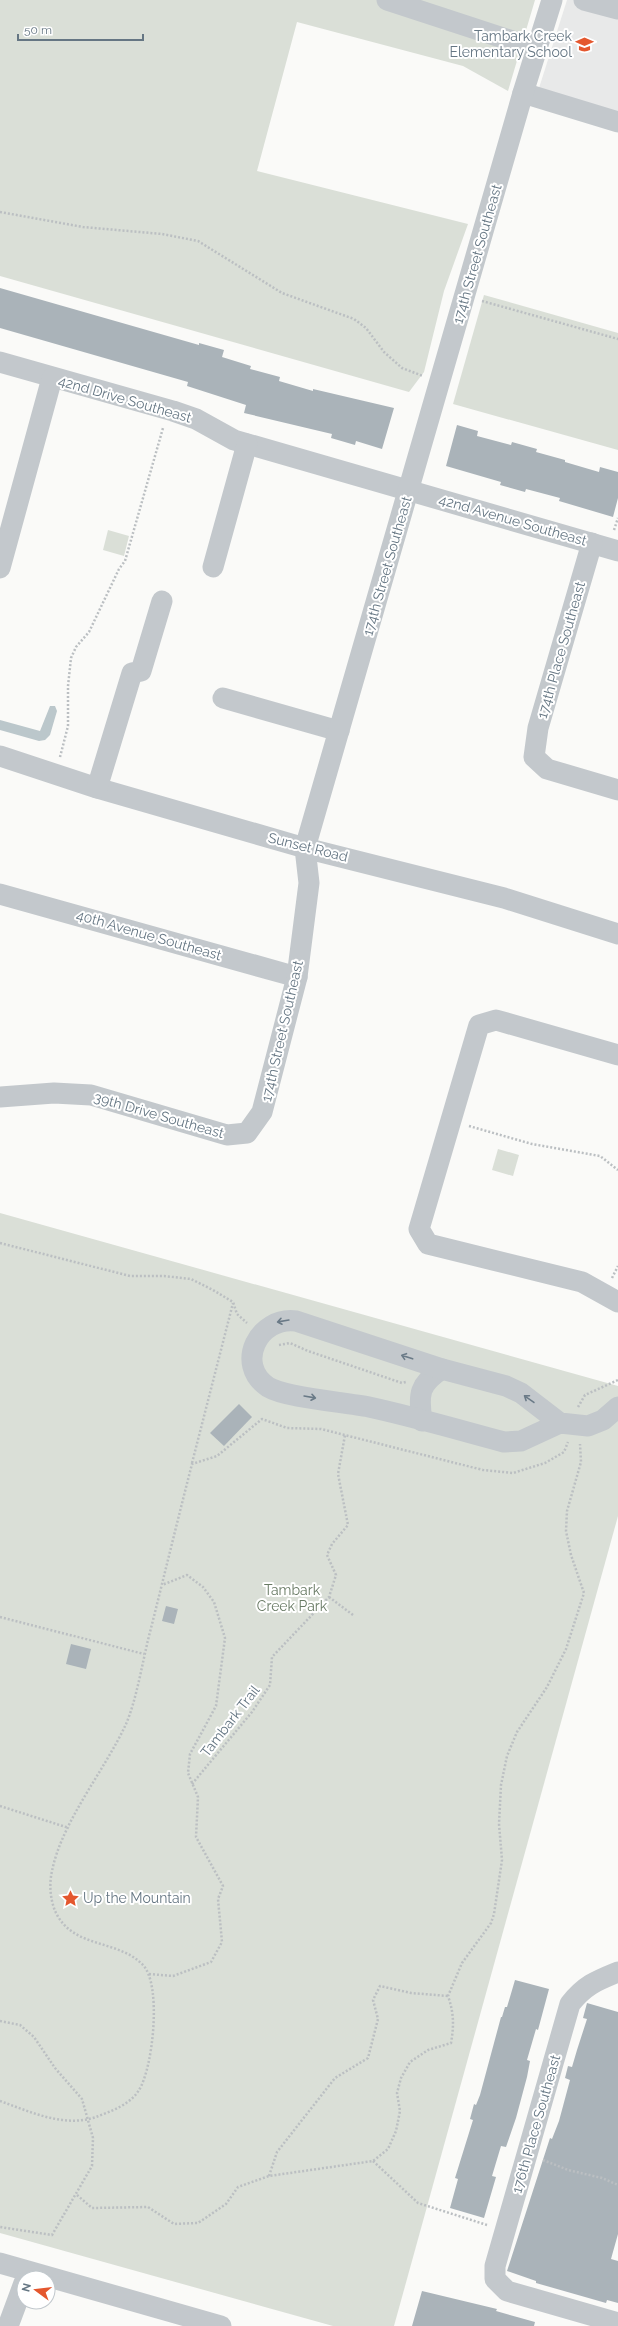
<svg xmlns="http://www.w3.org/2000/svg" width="618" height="2326" viewBox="0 0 618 2326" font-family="Raleway,sans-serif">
<rect width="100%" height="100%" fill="#fafaf8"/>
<path fill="#e8e9e9" d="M 567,0 L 618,0 L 618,112 L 539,88 Z"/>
<g fill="#dadfd7">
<path d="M 0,0 L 535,0 L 508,91 L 463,66 L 297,22 L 257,171 L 468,224 L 444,291 L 424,372 L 409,392 L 0,276 Z"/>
<path d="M 484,295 L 618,333 L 618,450 L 453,404 Z"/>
<path d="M 108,530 L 129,536 L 124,556 L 103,550 Z"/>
<path d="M 498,1149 L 519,1155 L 513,1176 L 492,1170 Z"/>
<path d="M 0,1213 L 618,1386 L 618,1516 L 394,2326 L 333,2326 L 0,2233 Z"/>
</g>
<path fill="#bbc7cb" d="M 50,706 L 55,706 L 57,711 L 50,735 L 45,740 L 39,741 L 0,730 L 0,720 L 40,731 Z"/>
<g fill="#aab3b9">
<path d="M 0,288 L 199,345 L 199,343 L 224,350 L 222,357 L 251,366 L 250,369 L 280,377 L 279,381 L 313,391 L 313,389 L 394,408 L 382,449 L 356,441 L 355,445 L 331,438 L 332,434 L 244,413 L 246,405 L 187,386 L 188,382 L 0,328 Z"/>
<path d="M 457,425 L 478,431 L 477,436 L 511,445 L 512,442 L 537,449 L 536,452 L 565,460 L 565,462 L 599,472 L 600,467 L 618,472 L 618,498 L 613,517 L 559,501 L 560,498 L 526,489 L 525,492 L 500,485 L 501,482 L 446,466 Z"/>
<path d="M 239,1404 L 252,1417 L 224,1446 L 210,1433 Z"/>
<path d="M 166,1606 L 178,1609 L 174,1624 L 162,1621 Z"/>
<path d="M 71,1644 L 91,1649 L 86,1669 L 66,1664 Z"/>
<path d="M 515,1980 L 549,1989 L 538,2030 L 536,2029 L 527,2060 L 530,2061 L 527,2077 L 516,2118 L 506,2147 L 501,2146 L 492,2176 L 496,2177 L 484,2218 L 450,2208 L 458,2179 L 455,2178 L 473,2120 L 470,2119 L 474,2104 L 476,2105 L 480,2095 L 501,2017 L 502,2017 L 505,2007 L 507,2007 Z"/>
<path d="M 587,2003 L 618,2012 L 618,2234 L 611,2259 L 618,2261 L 618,2303 L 607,2300 L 606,2303 L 536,2283 L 536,2281 L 507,2271 L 550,2138 L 552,2139 L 559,2121 L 570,2080 L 565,2078 L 568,2066 L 572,2067 L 577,2050 L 587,2019 L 583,2018 Z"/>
<path d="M 422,2291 L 497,2309 L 496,2311 L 535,2322 L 534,2326 L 412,2326 Z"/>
</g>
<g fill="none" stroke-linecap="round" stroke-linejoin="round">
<g stroke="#bbbfc2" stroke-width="2.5" stroke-dasharray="2 2" stroke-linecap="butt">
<path d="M 0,212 L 83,227 L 162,234 L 198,241 L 282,293 L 354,319 L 366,328 L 384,352 L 402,368 L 423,376"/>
<path d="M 482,301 L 618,339"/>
<path d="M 614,530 L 618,518"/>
<path d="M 60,757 L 68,726 L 68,686 L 71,658 L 76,647 L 89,632 L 119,569 L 125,561 L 163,428"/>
<path d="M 469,1126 L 532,1144 L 600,1156 L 618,1170"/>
<path d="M 0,1243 L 130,1276 L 164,1276 L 191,1279 L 213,1290 L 233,1302 L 237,1314 L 247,1323"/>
<path d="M 612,1278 L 618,1266"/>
<path d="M 279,1345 L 290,1343 L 308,1351 L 402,1383 L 406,1382"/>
<path d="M 578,1407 L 585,1395 L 618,1380"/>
<path d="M 192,1463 L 233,1303"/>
<path d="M 329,1597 L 353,1615"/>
<path d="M 0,1617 L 144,1654"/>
<path d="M 192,1784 L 252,1712 L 270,1685 L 272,1657 L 329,1597 L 336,1575 L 327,1555 L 332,1544 L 348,1525 L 338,1474 L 345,1435"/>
<path d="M 0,1806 L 69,1828"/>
<path d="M 149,1974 L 173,1976 L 211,1962 L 222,1942 L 218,1899 L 223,1886 L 196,1837 L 198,1797 L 188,1773 L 190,1754 L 216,1706 L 225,1638 L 214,1602 L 203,1587 L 187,1575 L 162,1585"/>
<path d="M 0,2021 L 20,2025 L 34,2037 L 55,2068 L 82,2099 L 93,2138 L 92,2166 L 52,2235 L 0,2227"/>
<path d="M 0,2101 C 31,2112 64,2128 96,2117 C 111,2111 130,2105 139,2090 C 153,2068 162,1985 143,1965 C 118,1939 74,1949 56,1913 C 50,1900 49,1884 52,1871 C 62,1821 105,1770 126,1724 C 136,1701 142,1665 148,1640 C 163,1581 177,1522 192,1464 L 217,1456 L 262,1419 L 287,1428 L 321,1429 L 483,1470 L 513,1473 L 545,1463 L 564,1452 L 568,1442"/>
<path d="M 543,2160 L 568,2170 L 602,2178 L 618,2185"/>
<path d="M 373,2161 L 418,2203 L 487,2225"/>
<path d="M 269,2176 L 277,2152 L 335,2078 L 368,2058 L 378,2019 L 373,2000 L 380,1986 L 411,1993 L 448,1996"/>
<path d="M 77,2195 L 92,2208 L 148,2207 L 174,2224 L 198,2223 L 226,2204 L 238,2187 L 269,2176 L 373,2161 L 388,2149 L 396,2131 L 400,2111 L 397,2093 L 401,2078 L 410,2062 L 428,2050 L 451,2043 C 454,2026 454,2013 448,1996 L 462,1963 L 491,1923 L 494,1914 L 502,1860 L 499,1824 L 501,1785 L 507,1756 L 517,1732 L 547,1687 L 566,1649 L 584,1593 L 571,1555 L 566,1531 L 567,1511 L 581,1462 L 580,1444"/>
</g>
<g stroke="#c3c8cc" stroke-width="21">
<path d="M 387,0 L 537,49"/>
<path d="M 584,0 L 618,9"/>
<path d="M 523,93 L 618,122"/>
<path d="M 0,362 L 173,411 L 196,419 L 234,440 L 618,551"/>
<path d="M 592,543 L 538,728 L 534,757 L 547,769 L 618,790"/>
<path d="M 213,567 L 247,444"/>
<path d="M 0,568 L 52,378"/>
<path d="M 223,698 L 339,731"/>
<path d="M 0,756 L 97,788 L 305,848 L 504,898 L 618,934"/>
<path d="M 97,788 L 132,673 L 141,671 L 162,601"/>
<path d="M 0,894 L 297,977"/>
<path d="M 618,1055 L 496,1020 L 479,1025 L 419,1229 L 428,1244 L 582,1282 L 618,1302"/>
<path d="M 0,1097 L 54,1093 L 91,1095 L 227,1135 L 247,1133 L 262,1112 L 297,977 L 309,883 L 305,848 L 523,93 L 552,0"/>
<path d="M 422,1421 C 418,1394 419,1384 442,1369"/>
<path d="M 560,1423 L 521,1441 L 504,1442 C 459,1430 415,1417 369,1407 C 345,1402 286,1398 268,1387 C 234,1364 259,1316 296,1321 L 442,1369 L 506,1386 L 521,1393 L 560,1423 L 588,1426 L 603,1420 L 618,1407"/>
<path d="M 618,1972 C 596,1981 585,1985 570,2004 L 495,2266 L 495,2279 L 507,2291 L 618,2323"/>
<path d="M 0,2263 L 221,2326"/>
<path d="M 8,2326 L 24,2283"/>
</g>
</g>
<defs><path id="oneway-shaft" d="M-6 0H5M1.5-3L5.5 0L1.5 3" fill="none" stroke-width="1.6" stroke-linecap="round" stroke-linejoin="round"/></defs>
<g stroke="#6a7a87">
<use href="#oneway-shaft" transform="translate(283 1321) rotate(170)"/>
<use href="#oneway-shaft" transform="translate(407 1357) rotate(-162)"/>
<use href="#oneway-shaft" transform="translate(310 1397) rotate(10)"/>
<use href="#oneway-shaft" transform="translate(529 1399) rotate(-145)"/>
</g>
<defs>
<symbol id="school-bare" viewBox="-9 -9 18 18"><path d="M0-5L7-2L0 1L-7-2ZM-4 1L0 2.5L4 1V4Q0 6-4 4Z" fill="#e4572e" stroke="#fff" stroke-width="2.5" paint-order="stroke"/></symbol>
<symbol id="sight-bare" viewBox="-9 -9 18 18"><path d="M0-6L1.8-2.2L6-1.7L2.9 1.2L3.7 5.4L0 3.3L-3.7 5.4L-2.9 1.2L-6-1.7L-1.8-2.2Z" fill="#e4572e" stroke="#fff" stroke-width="2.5" paint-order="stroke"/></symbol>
</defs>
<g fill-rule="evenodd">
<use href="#school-bare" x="572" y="32" width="25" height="25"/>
<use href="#sight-bare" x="58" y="1886" width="25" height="25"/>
</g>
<g text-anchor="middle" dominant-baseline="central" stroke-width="4" stroke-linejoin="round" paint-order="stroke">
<g font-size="14" fill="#657683" stroke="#fff" text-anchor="end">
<text x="572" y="36">Tambark Creek<tspan x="572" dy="16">Elementary School</tspan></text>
<text x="83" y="1898" text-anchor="start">Up the Mountain</text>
</g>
<g font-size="14" fill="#657683" stroke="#fff">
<text transform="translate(477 254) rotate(-74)">174th Street Southeast</text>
<text transform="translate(125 399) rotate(16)">42nd Drive Southeast</text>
<text transform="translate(513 520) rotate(16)">42nd Avenue Southeast</text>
<text transform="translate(387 566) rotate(-74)">174th Street Southeast</text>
<text transform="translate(561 650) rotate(-74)">174th Place Southeast</text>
<text transform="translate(308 847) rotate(14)">Sunset Road</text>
<text transform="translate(149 935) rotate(16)">40th Avenue Southeast</text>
<text transform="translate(282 1031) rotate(-77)">174th Street Southeast</text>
<text transform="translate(159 1115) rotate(16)">39th Drive Southeast</text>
<text transform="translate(230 1721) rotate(-52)">Tambark Trail</text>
<text transform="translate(536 2124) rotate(-74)">176th Place Southeast</text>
</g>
<g font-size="14" fill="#687a64" stroke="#fff">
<text x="292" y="1590">Tambark<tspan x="292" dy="16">Creek Park</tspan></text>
</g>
</g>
<g transform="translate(36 2290) rotate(285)"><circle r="19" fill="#ffffff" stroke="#c1c8cd"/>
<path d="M0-3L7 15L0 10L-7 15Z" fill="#e4572e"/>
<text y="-6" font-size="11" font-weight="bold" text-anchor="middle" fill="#657683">N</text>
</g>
<path d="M18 34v6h125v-6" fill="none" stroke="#657683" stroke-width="2"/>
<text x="24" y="34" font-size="12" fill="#657683" stroke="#ffffff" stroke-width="3" paint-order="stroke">50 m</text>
</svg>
